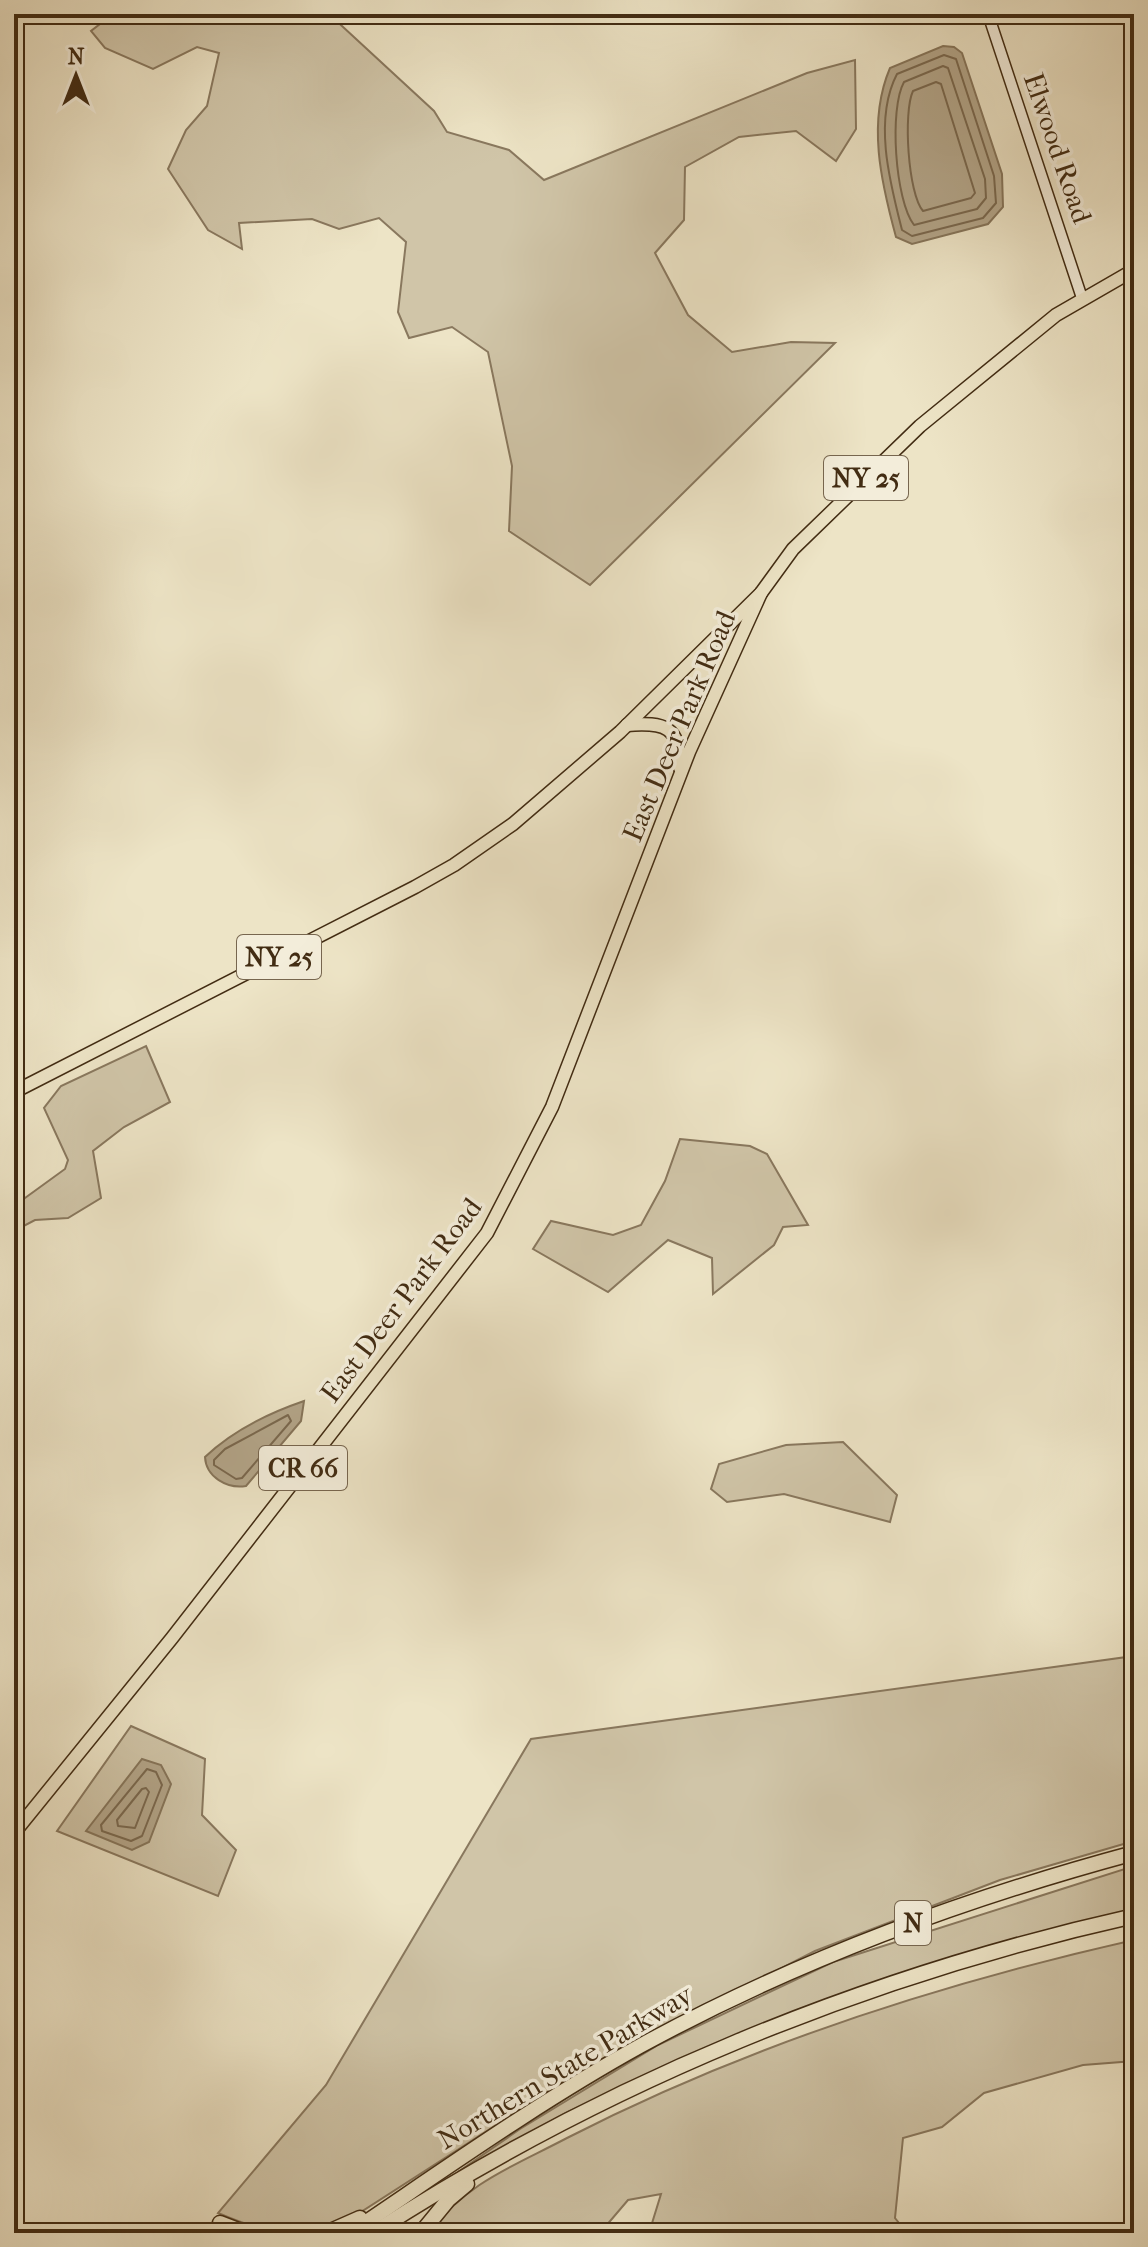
<svg xmlns="http://www.w3.org/2000/svg" width="1148" height="2247" viewBox="0 0 1148 2247" font-family="'IM FELL French Canon',serif">
<rect width="100%" height="100%" fill="#ede4c6"/>
<filter id="stains"><feTurbulence type="fractalNoise" baseFrequency=".0025" numOctaves="4"/><feColorMatrix values="0 0 0 0 .2 0 0 0 0 .09 0 0 0 0 .02 0 0 0 .5 -.17"/></filter>
<radialGradient id="worn" r=".72"><stop offset=".6" stop-color="#630" stop-opacity="0"/><stop offset="1" stop-color="#630" stop-opacity=".3"/></radialGradient>
<g fill="#d0c5a8" stroke="#89785e" stroke-width="2">
<path d="M 113,14 L 329,14 L 434,111 L 447,132 L 509,150 L 544,180 L 807,73 L 855,60 L 856,129 L 836,161 L 796,131 L 739,137 L 685,167 L 684,220 L 655,253 L 688,315 L 732,352 L 791,342 L 835,343 L 590,585 L 509,531 L 512,466 L 488,352 L 452,327 L 409,338 L 398,312 L 406,242 L 379,218 L 339,229 L 312,219 L 239,223 L 242,249 L 208,230 L 168,169 L 186,130 L 207,106 L 219,53 L 197,47 L 153,69 L 105,48 L 91,31 Z"/>
<path d="M 146,1046 L 170,1102 L 124,1127 L 93,1151 L 101,1198 L 68,1218 L 35,1220 L 14,1231 L 14,1206 L 65,1169 L 68,1160 L 44,1108 L 61,1086 Z"/>
<path d="M 680,1139 L 750,1146 L 767,1154 L 808,1225 L 783,1227 L 774,1245 L 713,1294 L 712,1258 L 668,1240 L 608,1292 L 533,1249 L 551,1221 L 613,1235 L 641,1225 L 665,1181 Z"/>
<path d="M 843,1442 L 897,1495 L 890,1522 L 784,1494 L 727,1502 L 711,1489 L 719,1464 L 786,1445 Z"/>
<path d="M 1134,1656 L 1134,1841 L 1000,1880 L 815,1951 L 577,2073 L 336,2228 C 288,2238 262,2232 218,2213 L 326,2085 L 531,1739 Z"/>
<path d="M 131,1726 L 205,1759 L 202,1815 L 236,1850 L 218,1896 L 57,1831 Z"/>
<path d="M 1134,1866 L 1134,1911 L 686,2059 L 568,2112 L 458,2172 L 520,2129 L 658,2045 L 833,1962 Z"/>
<path d="M 1134,1940 L 1134,2061 L 1083,2065 L 984,2093 L 942,2127 L 903,2138 L 895,2218 L 907,2233 L 649,2233 L 661,2194 L 628,2200 L 600,2233 L 429,2233 C 467,2182 512,2167 567,2138 C 744,2047 939,1984 1134,1940 Z"/>
</g>
<g fill="#b3a589" stroke="#86755a" stroke-width="2">
<path d="M 943,46 L 954,47 L 962,53 L 1002,174 L 1003,207 L 988,224 L 912,244 L 896,237 C 881,182 867,122 890,68 Z"/>
<path d="M 304,1401 L 301,1421 L 246,1486 C 227,1489 206,1477 205,1457 C 232,1431 269,1413 304,1401 Z"/>
<path d="M 142,1759 L 161,1765 L 171,1784 L 149,1842 L 132,1850 L 86,1831 Z"/>
</g>
<g fill="none" stroke-linecap="round" stroke-linejoin="round">
<g stroke="#7a684e" stroke-width="2">
<path d="M 944,55 L 956,59 L 994,176 L 996,203 L 983,218 L 912,236 L 902,230 C 890,183 873,120 897,74 Z"/>
<path d="M 943,66 L 948,68 L 985,179 L 986,198 L 977,209 L 914,225 C 895,200 889,109 904,82 Z"/>
<path d="M 936,82 L 941,84 L 975,193 L 971,198 L 923,211 C 908,194 903,112 913,91 Z"/>
<path d="M 288,1415 L 291,1421 L 242,1478 L 236,1479 L 214,1465 L 214,1460 L 225,1449 Z"/>
<path d="M 147,1769 L 156,1772 L 162,1785 L 142,1836 L 131,1841 L 102,1831 L 101,1825 Z"/>
<path d="M 142,1789 L 146,1788 L 149,1792 L 135,1828 L 118,1826 L 117,1820 Z"/>
</g>
<defs>
<path id="secondary" d="M 988,14 L 1082,298"/>
<g id="primary">
<path d="M 627,725 C 665,722 680,726 680,768"/>
<path d="M 14,1092 L 415,887 L 454,865 L 513,824 L 620,732 L 761,593 L 793,549 L 920,426 L 1056,315 L 1134,270"/>
<path d="M 14,1833 L 172,1638 L 487,1233 L 552,1107 L 689,752 L 761,593"/>
</g>
<g id="motorway">
<path d="M 220,2223 L 246,2233"/>
<path d="M 326,2233 L 360,2218"/>
<path d="M 350,2233 C 445,2169 539,2102 640,2046 C 795,1961 963,1899 1134,1853"/>
<path d="M 373,2233 C 604,2083 865,1976 1134,1916"/>
<path d="M 421,2233 L 448,2200 L 467,2184"/>
</g>
</defs>
<use href="#secondary" stroke="#422c13" stroke-width="13"/>
<use href="#primary" stroke="#422c13" stroke-width="15"/>
<use href="#motorway" stroke="#422c13" stroke-width="17"/>
<use href="#secondary" stroke="#f3edda" stroke-width="10"/>
<use href="#primary" stroke="#ede4c6" stroke-width="12"/>
<use href="#motorway" stroke="#ede4c6" stroke-width="14"/>
</g>
<g text-anchor="middle" dominant-baseline="central" stroke-width="7" stroke-linejoin="round" paint-order="stroke">
<g fill="#f3edda" stroke="#77664f" stroke-width="2">
<rect x="824" y="456" width="84" height="44" rx="6"/>
<rect x="237" y="935" width="84" height="44" rx="6"/>
<rect x="259" y="1446" width="88" height="44" rx="6"/>
<rect x="895" y="1901" width="36" height="44" rx="6"/>
</g>
<g font-size="26" font-weight="bold" fill="#422c13">
<text x="866" y="478">NY 25</text>
<text x="279" y="957">NY 25</text>
<text x="303" y="1468">CR 66</text>
<text x="913" y="1923">N</text>
</g>
<g font-size="28" fill="#422c13" stroke="#f3edda">
<text transform="translate(1058 148) rotate(71)">Elwood Road</text>
<text transform="translate(679 726) rotate(-67)">East Deer Park Road</text>
<text transform="translate(401 1300) rotate(-53)">East Deer Park Road</text>
<text transform="translate(565 2067) rotate(-31)">Northern State Parkway</text>
</g>
</g>
<rect width="1148" height="2247" fill="none" stroke="#ede4c6" stroke-width="48"/>
<rect x="16" y="16" width="1116" height="2215" fill="none" stroke="#422c13" stroke-width="4"/>
<rect x="24" y="24" width="1100" height="2199" fill="none" stroke="#422c13" stroke-width="2"/>
<g transform="translate(76 76)" stroke="#f3edda" stroke-width="6" paint-order="stroke">
<path d="M0-6L14 30L0 20L-14 30Z" fill="#422c13"/>
<text y="-12" font-size="22" font-weight="bold" text-anchor="middle" fill="#422c13">N</text>
</g>
<rect width="100%" height="100%" filter="url(#stains)"/>
<rect width="100%" height="100%" fill="url(#worn)"/>
</svg>
